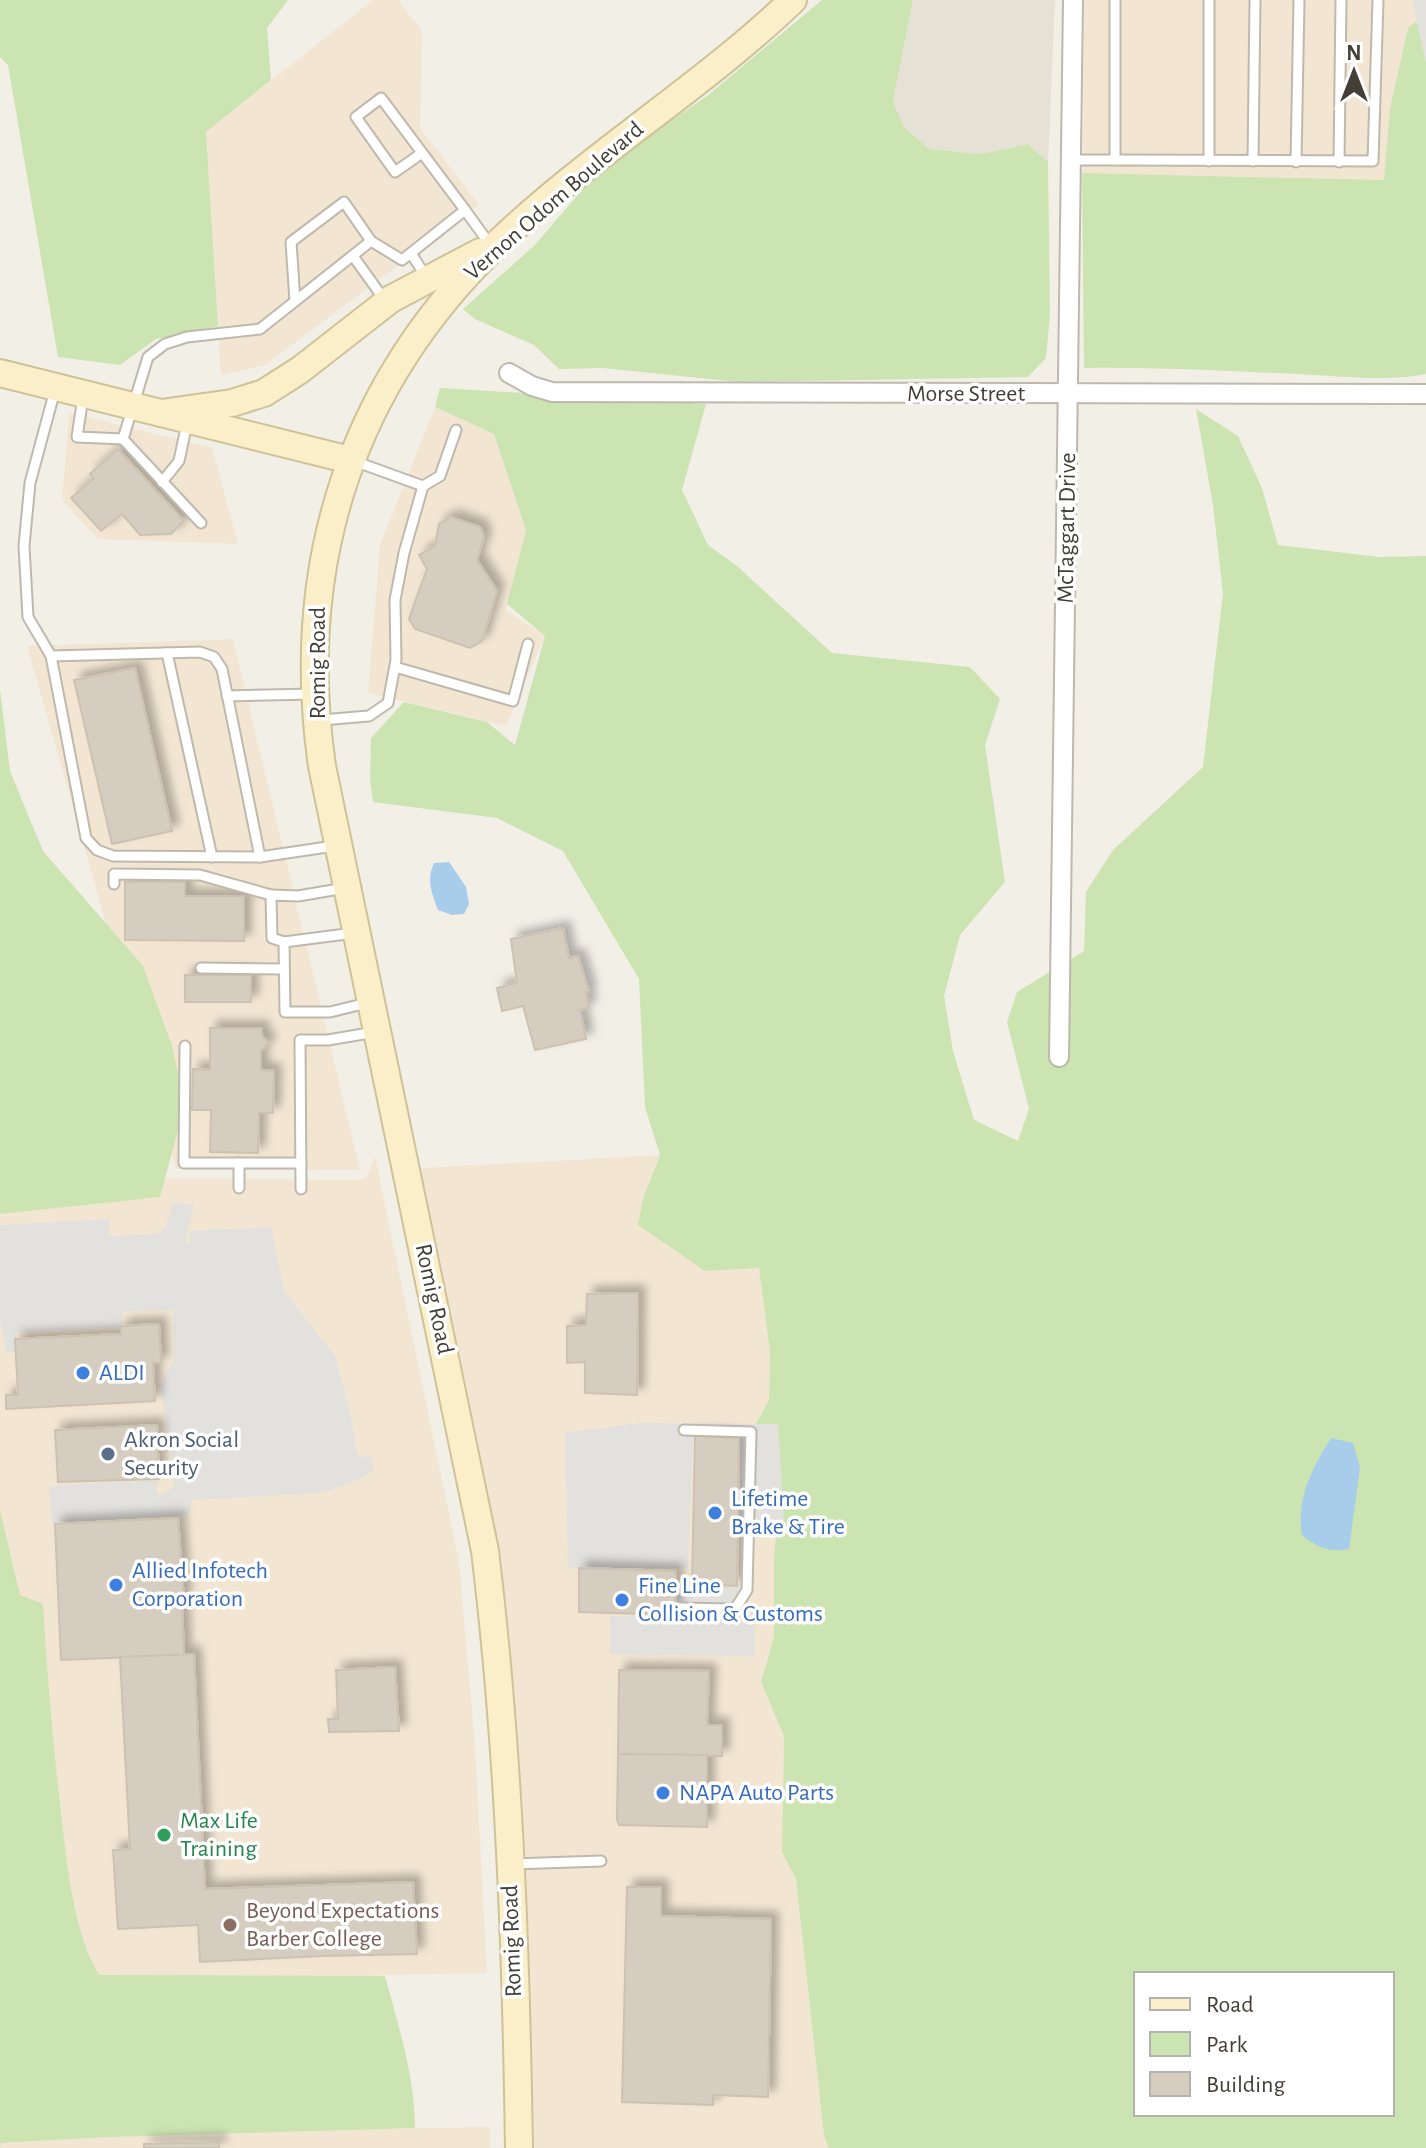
<svg xmlns="http://www.w3.org/2000/svg" width="1426" height="2148" viewBox="0 0 1426 2148" font-family="'Alegreya Sans',sans-serif">
<defs>
<filter id="shadow"><feDropShadow dx="7" dy="-7" stdDeviation="4" flood-color="#0004"/></filter>
</defs>
<rect width="100%" height="100%" fill="#f2efe7"/>
<path fill="#e5e1d5" d="M 913,0 L 1055,0 L 1048,162 L 1028,144 L 983,154 L 929,149 L 904,127 L 893,102 Z"/>
<g fill="#f2e6d3">
<path d="M 373,0 L 398,0 L 422,31 L 420,128 L 479,205 L 265,365 L 221,375 L 206,132 Z"/>
<path d="M 1084,0 L 1426,0 L 1426,63 L 1417,21 L 1408,28 L 1390,108 L 1385,180 L 1083,173 Z"/>
<path d="M 435,407 L 494,434 L 526,530 L 506,610 L 545,636 L 506,726 L 368,693 L 380,545 Z"/>
<path d="M 69,413 L 212,448 L 238,544 L 98,539 L 62,500 Z"/>
<path d="M 233,639 L 360,1170 L 176,1169 L 27,646 Z"/>
<path d="M 660,1155 L 643,1199 L 705,1271 L 759,1267 L 770,1352 L 769,1400 L 756,1424 L 777,1526 L 774,1557 L 774,1637 L 761,1682 L 784,1736 L 782,1852 L 796,1879 L 824,2135 L 829,2148 L 518,2148 L 496,1640 L 407,1169 Z"/>
<path d="M 375,1156 L 459,1562 L 475,1745 L 487,1973 L 49,1983 L 20,1595 L 0,1510 L 0,1186 L 157,1178 L 356,1180 L 364,1179 L 369,1172 Z"/>
<path d="M 490,2127 L 490,2148 L 1,2148 L 1,2143 L 211,2131 Z"/>
</g>
<g fill="#cce3b2" fill-rule="evenodd">
<path d="M 0,0 L 288,0 L 267,28 L 271,80 L 206,132 L 218,326 L 156,339 L 120,365 L 58,357 L 8,65 L 0,57 Z"/>
<path d="M 822,0 L 913,0 L 893,102 L 904,127 L 929,149 L 982,154 L 1028,144 L 1048,162 L 1050,315 L 1046,358 L 1028,377 L 739,382 L 603,368 L 559,369 L 534,345 L 475,319 L 463,309 L 534,246 L 599,170 L 707,96 Z"/>
<path d="M 1417,21 L 1426,63 L 1426,374 C 1385,382 1340,376 1298,374 C 1226,371 1155,367 1084,368 L 1082,173 L 1384,180 L 1390,108 L 1408,28 Z"/>
<path d="M 440,388 L 706,404 L 682,490 L 708,545 L 737,566 L 832,653 L 970,667 L 1000,699 L 985,745 L 1005,882 L 960,935 L 944,996 L 953,1051 L 974,1120 L 1018,1141 L 1029,1109 L 1007,1022 L 1017,992 L 1084,951 L 1086,892 L 1113,850 L 1203,767 L 1223,593 L 1213,505 L 1196,409 L 1238,436 L 1262,488 L 1278,545 L 1379,557 L 1426,556 L 1426,2148 L 829,2148 L 824,2136 L 796,1879 L 782,1852 L 784,1736 L 761,1682 L 774,1637 L 774,1557 L 777,1526 L 756,1424 L 769,1400 L 770,1352 L 759,1268 L 705,1271 L 638,1225 L 643,1199 L 660,1155 L 645,1107 L 639,979 L 563,851 L 497,818 L 373,802 L 370,779 L 371,738 L 404,702 L 487,722 L 515,745 L 545,636 L 507,604 L 526,530 L 494,434 L 435,407 ZM 1136,1974 L 1392,1974 L 1392,2114 L 1136,2114 Z"/>
<path d="M 0,689 L 10,771 L 43,851 L 143,966 L 172,1046 L 185,1104 L 160,1197 L 0,1214 Z"/>
<path d="M 0,1510 L 20,1595 L 43,1604 C 47,1674 53,1744 61,1813 C 67,1863 73,1932 99,1975 L 385,1976 C 398,2025 415,2076 415,2128 L 108,2137 L 1,2143 L 0,2148 Z"/>
</g>
<g fill="#e3e1de">
<path d="M 1412,0 L 1426,0 L 1426,63 L 1417,21 Z"/>
<path d="M 172,1203 L 194,1204 L 186,1240 L 190,1247 L 190,1231 L 271,1227 L 284,1291 L 335,1356 L 350,1411 L 356,1449 L 359,1455 L 367,1458 L 371,1454 L 374,1469 L 366,1476 L 323,1493 L 192,1500 L 189,1515 L 52,1523 L 49,1488 L 51,1486 L 157,1480 L 157,1493 L 161,1495 L 174,1487 L 172,1456 L 160,1385 L 175,1359 L 173,1310 L 122,1311 L 122,1327 L 16,1332 L 15,1352 L 6,1352 L 0,1319 L 0,1225 L 109,1219 L 109,1234 L 112,1236 L 156,1234 L 166,1228 Z"/>
<path d="M 639,1423 L 778,1424 L 785,1536 L 739,1532 L 740,1437 L 693,1437 L 688,1568 L 568,1568 L 565,1433 Z"/>
<path d="M 677,1584 L 740,1584 L 738,1608 L 755,1610 L 755,1656 L 610,1654 L 610,1616 L 675,1615 Z"/>
</g>
<g fill="#a7cdea">
<path d="M 449,862 L 466,887 L 469,904 L 464,914 L 452,915 L 438,910 C 432,893 426,880 434,863 Z"/>
<path d="M 1331,1438 L 1353,1443 L 1360,1468 L 1349,1549 C 1329,1553 1317,1547 1302,1535 C 1296,1498 1312,1469 1331,1438 Z"/>
</g>
<g fill="#d5cdc0" stroke="#cdc2b1" stroke-width="2" filter="url(#shadow)">
<path d="M 118,449 L 184,521 L 171,534 L 140,535 L 122,514 L 101,531 L 71,498 L 93,479 L 90,474 Z"/>
<path d="M 451,517 L 480,527 L 484,537 L 477,560 L 497,591 L 482,641 L 470,648 L 415,629 L 409,619 L 427,569 L 419,555 L 435,546 L 439,524 Z"/>
<path d="M 135,668 L 172,831 L 112,844 L 74,680 Z"/>
<path d="M 125,882 L 185,882 L 185,896 L 244,896 L 244,941 L 125,940 Z"/>
<path d="M 563,928 L 569,958 L 578,956 L 589,992 L 586,992 L 589,1008 L 580,1010 L 586,1039 L 535,1050 L 523,1006 L 502,1011 L 497,988 L 517,983 L 511,939 Z"/>
<rect x="185" y="975" width="66" height="27"/>
<path d="M 210,1028 L 262,1028 L 262,1036 L 269,1043 L 261,1051 L 261,1070 L 274,1071 L 273,1113 L 259,1113 L 258,1153 L 210,1152 L 211,1110 L 192,1110 L 193,1069 L 210,1070 Z"/>
<path d="M 638,1293 L 637,1395 L 585,1393 L 585,1362 L 567,1363 L 567,1326 L 586,1325 L 587,1294 Z"/>
<path d="M 159,1324 L 161,1363 L 153,1363 L 155,1401 L 6,1409 L 6,1395 L 18,1395 L 15,1339 L 121,1334 L 121,1326 Z"/>
<path d="M 157,1425 L 159,1479 L 58,1482 L 55,1430 Z"/>
<path d="M 695,1436 L 739,1438 L 737,1586 L 692,1584 Z"/>
<path d="M 178,1518 L 184,1600 L 182,1601 L 184,1655 L 61,1660 L 55,1524 Z"/>
<path d="M 579,1568 L 676,1571 L 675,1615 L 579,1612 Z"/>
<path d="M 194,1654 L 205,1889 L 413,1882 L 417,1954 L 323,1956 L 200,1962 L 198,1925 L 118,1929 L 113,1850 L 130,1849 L 120,1657 Z"/>
<path d="M 395,1667 L 399,1731 L 329,1732 L 328,1719 L 338,1719 L 336,1670 Z"/>
<path d="M 619,1670 L 709,1671 L 707,1725 L 722,1725 L 722,1756 L 618,1754 Z"/>
<path d="M 618,1754 L 707,1755 L 707,1827 L 619,1825 L 617,1820 Z"/>
<path d="M 627,1887 L 661,1887 L 661,1916 L 771,1919 L 768,2097 L 713,2095 L 713,2105 L 622,2102 Z"/>
<path d="M 219,2142 L 219,2148 L 144,2148 L 144,2144 Z"/>
</g>
<g fill="none" stroke-linecap="round" stroke-linejoin="round">
<defs>
<g id="lane">
<path d="M 422,153 L 395,172 L 356,117 L 381,98 L 465,210"/>
<path d="M 1072,160 L 1115,160 L 1115,0"/>
<path d="M 1115,160 L 1373,161 L 1378,0"/>
<path d="M 1209,161 L 1209,0"/>
<path d="M 1253,161 L 1255,0"/>
<path d="M 1296,162 L 1299,0"/>
<path d="M 1339,162 L 1341,0"/>
<path d="M 411,253 L 426,277"/>
<path d="M 353,256 L 386,302"/>
<path d="M 295,301 L 291,242 L 344,202 L 371,241 L 402,260 L 465,210 L 491,246"/>
<path d="M 55,390 L 30,483 L 24,546 L 28,617 L 51,656 L 200,652 L 214,657 L 222,669 L 260,857 L 334,846"/>
<path d="M 83,397 L 77,437 L 123,439 L 201,523"/>
<path d="M 123,439 L 148,357 L 165,344 L 187,337 L 260,329 L 371,241"/>
<path d="M 354,461 L 423,486 L 440,476 L 456,430"/>
<path d="M 162,482 L 179,461 L 187,423"/>
<path d="M 167,653 L 212,857"/>
<path d="M 51,656 L 86,838 L 97,850 L 113,856 L 260,857"/>
<path d="M 395,667 L 513,701 L 528,644"/>
<path d="M 227,696 L 312,694"/>
<path d="M 321,720 L 369,716 L 388,703 L 396,660 L 395,600 L 404,553 L 423,486"/>
<path d="M 114,884 L 114,874 L 200,875 L 271,895"/>
<path d="M 345,888 L 298,896 L 271,895 L 272,938 L 284,942 L 354,933"/>
<path d="M 284,942 L 285,1012 L 330,1012 L 367,1003"/>
<path d="M 201,968 L 284,969"/>
<path d="M 185,1046 L 184,1163 L 239,1163"/>
<path d="M 239,1188 L 239,1163 L 301,1163"/>
<path d="M 301,1189 L 300,1040 L 328,1040 L 375,1032"/>
<path d="M 680,1608 L 732,1609 L 737,1606 L 747,1590 L 751,1432 L 684,1430"/>
<path d="M 512,1864 L 601,1861"/>
</g>
<g id="street">
<path d="M 509,373 L 532,386 L 552,392 L 1426,394"/>
<path d="M 1059,1057 L 1073,0"/>
</g>
<g id="secondary">
<path d="M 0,373 L 350,460"/>
<path d="M 161,413 L 232,403 L 264,393 L 300,370 L 391,299 L 480,252"/>
<path d="M 519,2148 C 516,1949 509,1748 485,1551 L 322,766 C 293,564 351,384 498,243 C 590,155 701,88 793,0"/>
</g>
</defs>
<use href="#lane" stroke="#bfb9ad" stroke-width="13"/>
<use href="#street" stroke="#bfb9ad" stroke-width="22"/>
<use href="#secondary" stroke="#cec299" stroke-width="30"/>
<use href="#lane" stroke="#fff" stroke-width="9"/>
<use href="#street" stroke="#fff" stroke-width="18"/>
<use href="#secondary" stroke="#faefc8" stroke-width="26"/>
</g>
<g fill="#3f7fe0" stroke="#fff" stroke-width="3">
<circle cx="83" cy="1373" r="8"/>
<circle cx="715" cy="1513" r="8"/>
<circle cx="116" cy="1585" r="8"/>
<circle cx="622" cy="1600" r="8"/>
<circle cx="663" cy="1793" r="8"/>
</g>
<circle fill="#5c6f8a" stroke="#fff" stroke-width="3" cx="108" cy="1454" r="8"/>
<circle fill="#2e9e5b" stroke="#fff" stroke-width="3" cx="164" cy="1835" r="8"/>
<circle fill="#8d6e63" stroke="#fff" stroke-width="3" cx="230" cy="1925" r="8"/>
<g text-anchor="middle" dominant-baseline="central" stroke-width="7" stroke-linejoin="round" paint-order="stroke">
<g font-size="24" fill="#443f36" stroke="#fff">
<text transform="translate(554 201) rotate(-41)">Vernon Odom Boulevard</text>
<text x="966" y="394">Morse Street</text>
<text transform="translate(1067 528) rotate(-89)">McTaggart Drive</text>
<text transform="translate(318 663) rotate(-90)">Romig Road</text>
<text transform="translate(434 1299) rotate(78)">Romig Road</text>
<text transform="translate(512 1941) rotate(-92)">Romig Road</text>
</g>
<g font-size="24" fill="#366cbe" stroke="#fff" text-anchor="start">
<text x="99" y="1373">ALDI</text>
<text x="731" y="1499">Lifetime<tspan x="731" dy="28">Brake &amp; Tire</tspan></text>
<text x="132" y="1571">Allied Infotech<tspan x="132" dy="28">Corporation</tspan></text>
<text x="638" y="1586">Fine Line<tspan x="638" dy="28">Collision &amp; Customs</tspan></text>
<text x="679" y="1793">NAPA Auto Parts</text>
</g>
<g font-size="24" fill="#4e5e75" stroke="#fff" text-anchor="start">
<text x="124" y="1440">Akron Social<tspan x="124" dy="28">Security</tspan></text>
</g>
<g font-size="24" fill="#27864d" stroke="#fff" text-anchor="start">
<text x="180" y="1821">Max Life<tspan x="180" dy="28">Training</tspan></text>
</g>
<g font-size="24" fill="#785e54" stroke="#fff" text-anchor="start">
<text x="246" y="1911">Beyond Expectations<tspan x="246" dy="28">Barber College</tspan></text>
</g>
</g>
<rect x="1134" y="1972" width="260" height="144" fill="#ffffff" stroke="#b4b2af" stroke-width="2"/>
<rect x="1150" y="1998" width="40" height="12" fill="#faefc8" stroke="#b4b2af" stroke-width="2"/>
<text x="1206" y="2012" font-size="24" fill="#443f36">Road</text>
<rect x="1150" y="2032" width="40" height="24" fill="#cce3b2" stroke="#b4b2af" stroke-width="2"/>
<text x="1206" y="2052" font-size="24" fill="#443f36">Park</text>
<rect x="1150" y="2072" width="40" height="24" fill="#d5cdc0" stroke="#b4b2af" stroke-width="2"/>
<text x="1206" y="2092" font-size="24" fill="#443f36">Building</text>
<g transform="translate(1354 72)" stroke="#ffffff" stroke-width="6" paint-order="stroke">
<path d="M0-6L14 30L0 20L-14 30Z" fill="#443f36"/>
<text y="-12" font-size="22" font-weight="bold" text-anchor="middle" fill="#443f36">N</text>
</g>
</svg>
